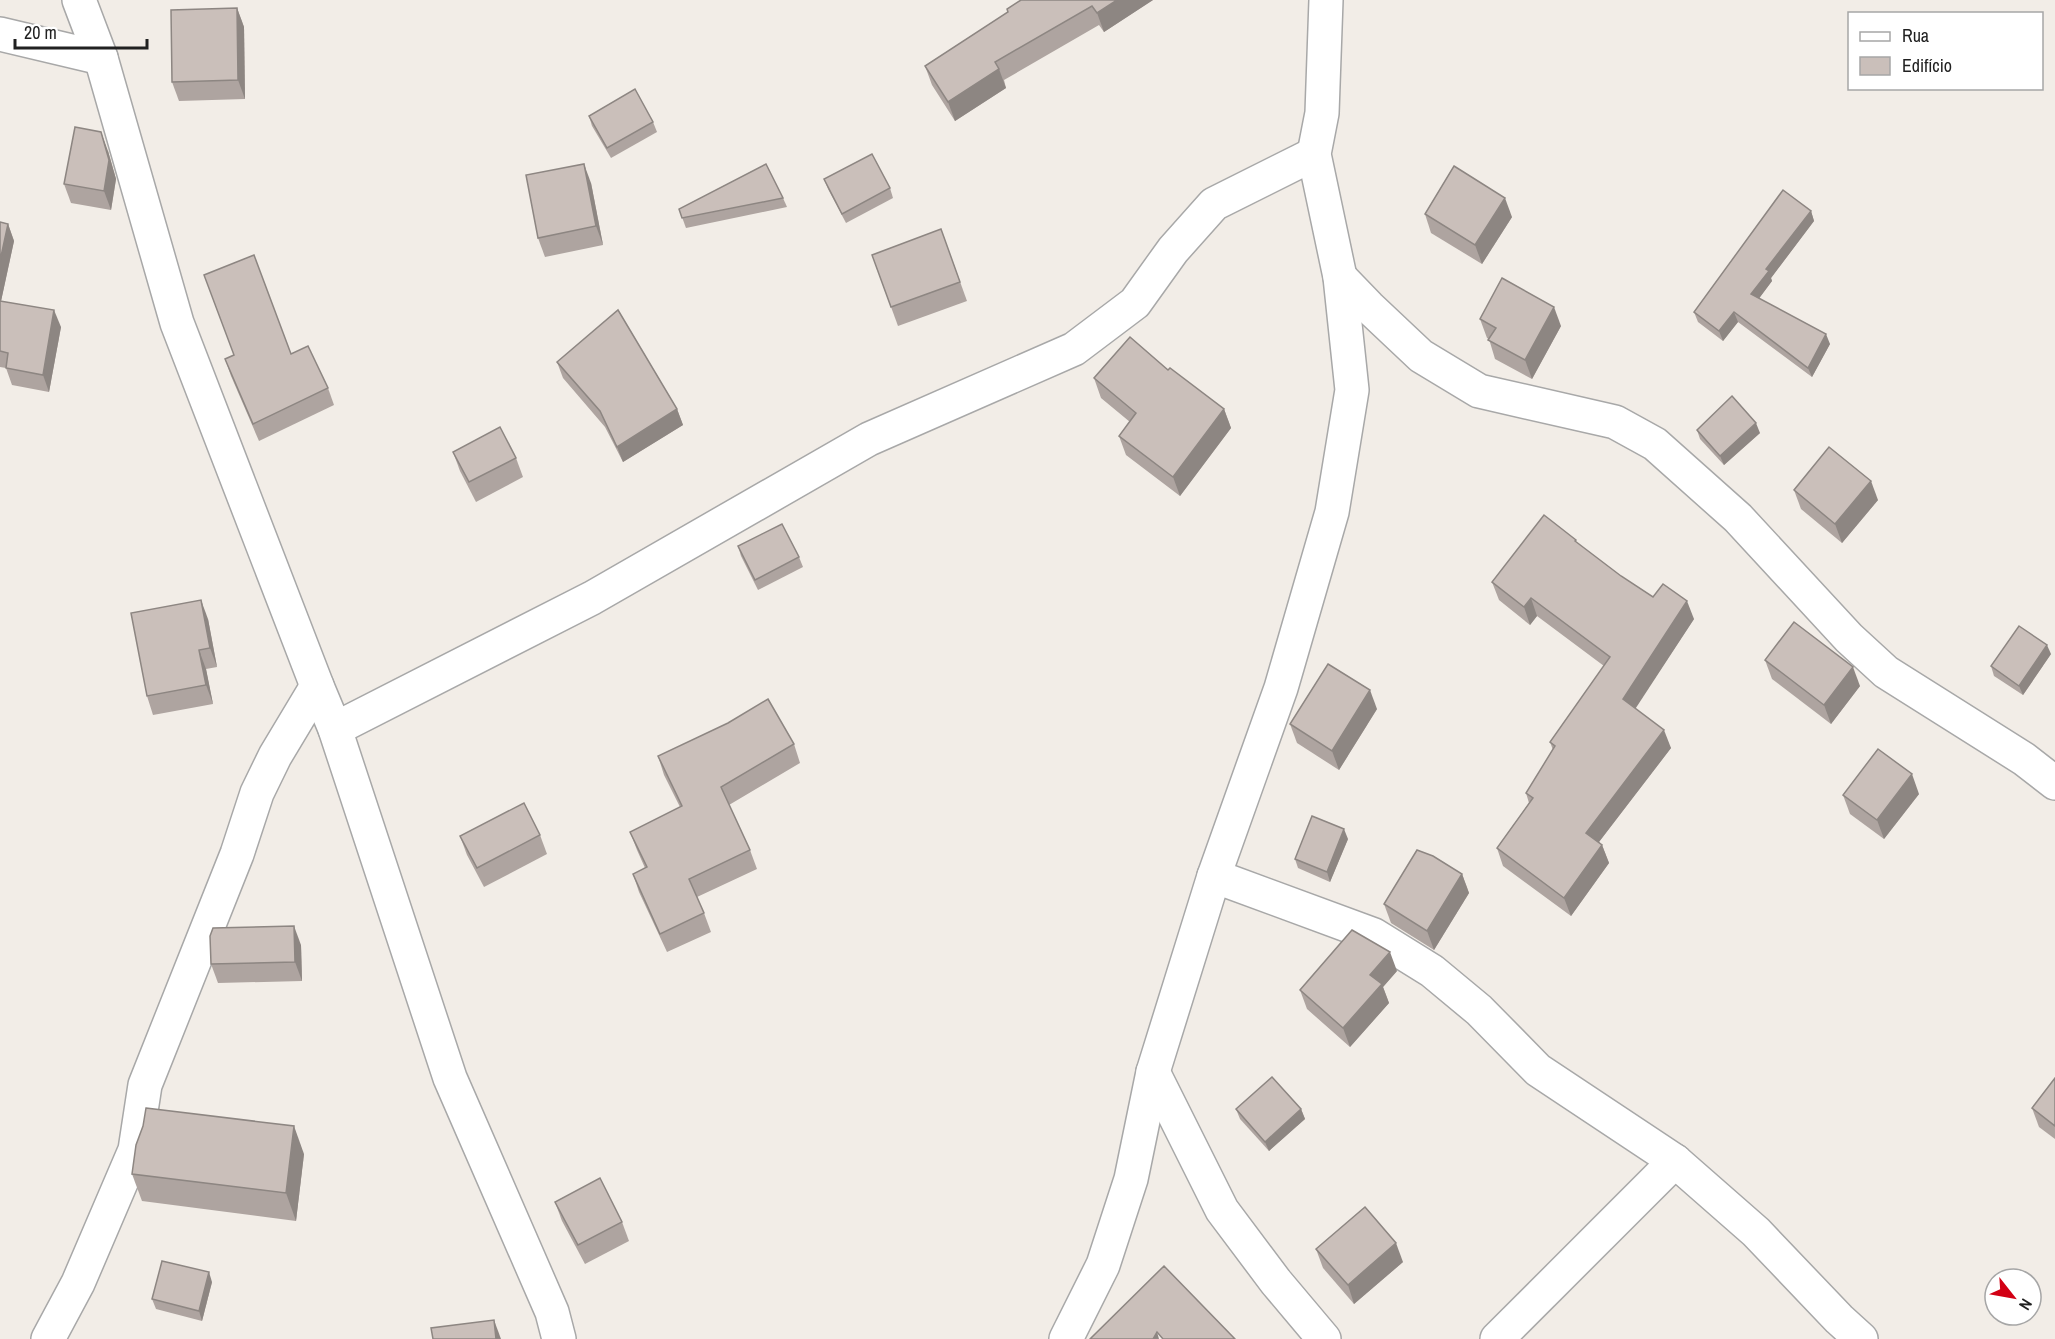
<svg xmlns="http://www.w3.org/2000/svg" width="2055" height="1339" viewBox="0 0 2055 1339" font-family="'Archivo Narrow',sans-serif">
<rect width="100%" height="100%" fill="#f2ede7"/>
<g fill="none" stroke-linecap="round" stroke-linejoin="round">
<defs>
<g id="street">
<path d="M 79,0 L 101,58 L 177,323 L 317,686 L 335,729 L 450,1078 L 552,1312 L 559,1339"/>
<path d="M 0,34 L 101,58"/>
<path d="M 1340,277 L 1369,307 L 1421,356 L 1479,391 L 1615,422 L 1655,444 L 1738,518 L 1849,638 L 1886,672 L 2024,759 L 2055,783"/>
<path d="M 335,729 L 592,598 L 869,439 L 1074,349 L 1135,303 L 1173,250 L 1214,204 L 1314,154"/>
<path d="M 1214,876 L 1374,935 L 1432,971 L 1479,1010 L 1538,1070 L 1675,1161 L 1756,1232 L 1839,1319 L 1861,1339"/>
<path d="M 1153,1072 L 1222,1210 L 1276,1282 L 1324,1339"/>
<path d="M 48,1339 L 78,1283 L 135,1150 L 145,1085 L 237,854 L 257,793 L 275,756 L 317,686"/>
<path d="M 1066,1339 L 1103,1265 L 1131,1179 L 1153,1072 L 1214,876 L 1281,688 L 1332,512 L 1352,390 L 1340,277 L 1314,154 L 1322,113 L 1326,0"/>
<path d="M 1497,1339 L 1675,1161"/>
</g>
</defs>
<use href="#street" stroke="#a8a8a8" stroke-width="36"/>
<use href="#street" stroke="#fff" stroke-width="33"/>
</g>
<g fill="#aea4a0">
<path d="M 1021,0 L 1153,0 L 1104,32 L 1099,25 L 1004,80 L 1006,88 L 955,121 L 932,85 L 925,66 L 1008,12 L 1007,9 Z"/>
<path d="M 237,8 L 244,27 L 245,99 L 179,101 L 172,82 Z"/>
<path d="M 589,116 L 653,122 L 657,132 L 611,158 L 592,126 Z"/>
<path d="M 108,151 L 116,179 L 111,210 L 71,203 L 64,184 Z"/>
<path d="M 824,179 L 890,188 L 893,198 L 846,223 L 828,189 Z"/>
<path d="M 591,183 L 603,245 L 545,257 L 538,238 Z"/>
<path d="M 783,198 L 787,207 L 686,228 L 679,209 Z"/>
<path d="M 1811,211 L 1814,221 L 1771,278 L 1772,281 L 1759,298 L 1830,344 L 1812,377 L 1738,322 L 1723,341 L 1698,322 L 1694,312 Z"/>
<path d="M 1425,214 L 1512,217 L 1482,264 L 1431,233 Z"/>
<path d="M 0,222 L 8,224 L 14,241 L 1,301 L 61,327 L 49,392 L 12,385 L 6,368 L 0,367 Z"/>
<path d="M 941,229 L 967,301 L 898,326 L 872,255 Z"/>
<path d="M 1480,319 L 1561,326 L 1532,379 L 1495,359 L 1489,339 L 1487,338 Z"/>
<path d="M 291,354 L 328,388 L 334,405 L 259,441 L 231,376 L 225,359 Z"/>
<path d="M 557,362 L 677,409 L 683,425 L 623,462 L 605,427 L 563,378 Z"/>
<path d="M 1168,370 L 1224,409 L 1231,428 L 1180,496 L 1126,455 L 1119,436 L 1130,422 L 1101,398 L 1094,378 Z"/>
<path d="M 1697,430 L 1760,433 L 1724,465 L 1700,439 Z"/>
<path d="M 453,452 L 516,458 L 523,477 L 476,502 L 460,471 Z"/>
<path d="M 1794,490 L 1878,500 L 1842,543 L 1801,509 Z"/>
<path d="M 1577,543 L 1621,576 L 1653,597 L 1694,619 L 1635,708 L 1671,748 L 1599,842 L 1602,845 L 1609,863 L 1571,916 L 1503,866 L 1497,848 L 1529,803 L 1526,793 L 1553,750 L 1550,742 L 1604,666 L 1537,616 L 1530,625 L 1499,600 L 1492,582 Z"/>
<path d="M 738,546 L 799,557 L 803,567 L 758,590 L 741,556 Z"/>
<path d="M 208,619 L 217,667 L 206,669 L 213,704 L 153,715 L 147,696 Z"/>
<path d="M 2051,654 L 2023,695 L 1994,676 L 1991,666 Z"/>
<path d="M 1765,660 L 1860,686 L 1831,724 L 1772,679 Z"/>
<path d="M 1377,709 L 1339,770 L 1297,743 L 1290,724 Z"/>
<path d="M 794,744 L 800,763 L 729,805 L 750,850 L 757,869 L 697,897 L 704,913 L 711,932 L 667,952 L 639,892 L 633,874 L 645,868 L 637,850 L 630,832 L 680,807 L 664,775 L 658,756 Z"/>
<path d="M 1919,794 L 1884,839 L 1850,814 L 1843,795 Z"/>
<path d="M 540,835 L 547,854 L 484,887 L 467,855 L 460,836 Z"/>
<path d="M 1348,839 L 1330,882 L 1298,868 L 1295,859 Z"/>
<path d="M 1462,874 L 1469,893 L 1434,950 L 1391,923 L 1384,904 Z"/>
<path d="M 301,945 L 302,981 L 218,983 L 211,964 Z"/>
<path d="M 1397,971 L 1383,987 L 1389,1003 L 1350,1047 L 1307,1009 L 1300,990 Z"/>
<path d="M 2055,1078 L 2055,1139 L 2039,1127 L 2032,1108 Z"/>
<path d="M 1236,1109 L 1301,1109 L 1305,1119 L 1269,1151 L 1240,1119 Z"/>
<path d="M 304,1154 L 296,1221 L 142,1201 L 132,1174 Z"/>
<path d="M 555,1202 L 622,1222 L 629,1241 L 585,1264 L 562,1221 Z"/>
<path d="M 1316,1249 L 1403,1262 L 1354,1304 L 1323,1268 Z"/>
<path d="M 212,1282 L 202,1321 L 156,1309 L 152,1299 Z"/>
</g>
<g fill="#8d8682">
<path d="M 1117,0 L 1153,0 L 1104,32 L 1097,13 Z"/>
<path d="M 237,8 L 244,27 L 245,99 L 238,80 Z"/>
<path d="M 999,69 L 1006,88 L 955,121 L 948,102 Z"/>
<path d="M 101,132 L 108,151 L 116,179 L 111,210 L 104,191 Z"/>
<path d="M 584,164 L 591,183 L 603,245 L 596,226 Z"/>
<path d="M 1505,198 L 1512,217 L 1482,264 L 1475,245 Z"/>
<path d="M 1811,211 L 1814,221 L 1771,278 L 1772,281 L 1755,304 L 1751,294 L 1766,269 Z"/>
<path d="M 8,224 L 14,241 L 0,306 L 0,261 Z"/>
<path d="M 1554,307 L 1561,326 L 1532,379 L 1525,360 Z"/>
<path d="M 54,310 L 61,327 L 49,392 L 43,375 Z"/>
<path d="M 1734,312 L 1738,322 L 1723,341 L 1719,331 Z"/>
<path d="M 1826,334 L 1830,344 L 1812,377 L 1808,368 Z"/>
<path d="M 677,409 L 683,425 L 623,462 L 617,447 Z"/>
<path d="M 1224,409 L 1231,428 L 1180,496 L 1173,477 Z"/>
<path d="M 1756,423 L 1760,433 L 1724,465 L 1720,456 Z"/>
<path d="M 1871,481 L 1878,500 L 1842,543 L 1835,524 Z"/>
<path d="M 1531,598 L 1537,616 L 1530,625 L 1524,607 Z"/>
<path d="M 201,600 L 208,619 L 217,667 L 210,648 Z"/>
<path d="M 1687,601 L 1694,619 L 1630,717 L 1623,699 Z"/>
<path d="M 2047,645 L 2051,654 L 2023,695 L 2019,686 Z"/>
<path d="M 199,650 L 206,669 L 213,704 L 206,685 Z"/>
<path d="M 1853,667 L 1860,686 L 1831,724 L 1824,705 Z"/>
<path d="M 1370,690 L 1377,709 L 1339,770 L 1332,751 Z"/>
<path d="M 1664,730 L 1671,748 L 1592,851 L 1586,833 Z"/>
<path d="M 1912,774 L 1919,794 L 1884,839 L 1877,820 Z"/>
<path d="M 1344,829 L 1348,839 L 1330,882 L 1327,872 Z"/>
<path d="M 1602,845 L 1609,863 L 1571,916 L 1564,898 Z"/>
<path d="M 1462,874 L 1469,893 L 1434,950 L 1427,931 Z"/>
<path d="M 294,926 L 301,945 L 302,981 L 295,962 Z"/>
<path d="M 1390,952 L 1397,971 L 1383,987 L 1389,1003 L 1350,1047 L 1343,1028 L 1370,975 Z"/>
<path d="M 1301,1109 L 1305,1119 L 1269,1151 L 1265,1142 Z"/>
<path d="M 294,1126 L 304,1154 L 296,1221 L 286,1193 Z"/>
<path d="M 1396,1243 L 1403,1262 L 1354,1304 L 1348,1285 Z"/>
<path d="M 209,1272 L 212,1282 L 202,1321 L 199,1311 Z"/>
<path d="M 494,1320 L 501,1339 L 496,1339 Z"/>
<path d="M 1157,1332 L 1159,1339 L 1153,1339 Z"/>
</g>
<g fill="#cabfba" stroke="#8d8682" stroke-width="1.5">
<path d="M 1021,0 L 1117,0 L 1097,13 L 1092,6 L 995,62 L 999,69 L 948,102 L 925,66 L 1008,12 L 1007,9 Z"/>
<path d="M 237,8 L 238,80 L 172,82 L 171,10 Z"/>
<path d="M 635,89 L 653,122 L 607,148 L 589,116 Z"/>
<path d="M 75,127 L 101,132 L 109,160 L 104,191 L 64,184 Z"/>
<path d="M 872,154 L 890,188 L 842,214 L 824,179 Z"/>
<path d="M 584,164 L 596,226 L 538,238 L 526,175 Z"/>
<path d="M 766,164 L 783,198 L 682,218 L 679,209 Z"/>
<path d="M 1454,166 L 1505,198 L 1475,245 L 1425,214 Z"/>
<path d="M 1783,190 L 1811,211 L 1766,269 L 1769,271 L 1751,294 L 1826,334 L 1808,368 L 1734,312 L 1719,331 L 1694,312 Z"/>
<path d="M 0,222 L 8,224 L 0,261 Z"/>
<path d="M 941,229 L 960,282 L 891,307 L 872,255 Z"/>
<path d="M 254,255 L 291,354 L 308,346 L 328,388 L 253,424 L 225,359 L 234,355 L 204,275 Z"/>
<path d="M 1502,278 L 1554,307 L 1525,360 L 1488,340 L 1496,328 L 1480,319 Z"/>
<path d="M 0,301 L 54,310 L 43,375 L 6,368 L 8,353 L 0,351 Z"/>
<path d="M 618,310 L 677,409 L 617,447 L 600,411 L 557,362 Z"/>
<path d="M 1130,337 L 1168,370 L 1170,368 L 1224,409 L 1173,477 L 1119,436 L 1136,413 L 1094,378 Z"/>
<path d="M 1732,396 L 1756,423 L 1720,456 L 1697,430 Z"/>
<path d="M 500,427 L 516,458 L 469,482 L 453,452 Z"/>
<path d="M 1829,447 L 1871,481 L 1835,524 L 1794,490 Z"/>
<path d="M 1544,515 L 1576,540 L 1575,541 L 1621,576 L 1653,597 L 1663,584 L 1687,601 L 1623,699 L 1664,730 L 1586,833 L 1602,845 L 1564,898 L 1497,848 L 1533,798 L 1526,793 L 1555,746 L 1550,742 L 1610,657 L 1531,598 L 1524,607 L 1492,582 Z"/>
<path d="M 782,524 L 799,557 L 755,580 L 738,546 Z"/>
<path d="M 201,600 L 210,648 L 199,650 L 206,685 L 147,696 L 131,613 Z"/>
<path d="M 1794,622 L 1853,667 L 1824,705 L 1765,660 Z"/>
<path d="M 2019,626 L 2047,645 L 2019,686 L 1991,666 Z"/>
<path d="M 1328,664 L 1370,690 L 1332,751 L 1290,724 Z"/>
<path d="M 768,699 L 794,744 L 721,787 L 750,850 L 689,879 L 704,913 L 660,934 L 633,874 L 647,867 L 630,832 L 682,806 L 658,756 L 728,723 Z"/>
<path d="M 1878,749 L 1912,774 L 1877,820 L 1843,795 Z"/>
<path d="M 524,803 L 540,835 L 477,868 L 460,836 Z"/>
<path d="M 1312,816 L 1344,829 L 1327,872 L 1295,859 Z"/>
<path d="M 1417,850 L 1433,856 L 1462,874 L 1427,931 L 1384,904 Z"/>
<path d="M 294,926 L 295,962 L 211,964 L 210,936 L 213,928 Z"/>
<path d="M 1352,930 L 1390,952 L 1370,975 L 1382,984 L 1343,1028 L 1300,990 Z"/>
<path d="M 1272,1077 L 1301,1109 L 1265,1142 L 1236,1109 Z"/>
<path d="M 2055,1078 L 2055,1126 L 2032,1108 Z"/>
<path d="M 146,1108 L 294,1126 L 286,1193 L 132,1174 L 136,1145 L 143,1126 Z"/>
<path d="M 600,1178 L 622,1222 L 578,1245 L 555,1202 Z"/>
<path d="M 1365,1207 L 1396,1243 L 1348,1285 L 1316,1249 Z"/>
<path d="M 162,1261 L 209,1272 L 199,1311 L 152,1299 Z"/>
<path d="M 1164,1266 L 1235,1339 L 1163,1339 L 1157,1332 L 1153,1339 L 1090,1339 Z"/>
<path d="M 494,1320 L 496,1339 L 433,1339 L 431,1328 Z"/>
</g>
<rect x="1848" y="12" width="195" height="78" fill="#ffffff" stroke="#a6a6a6" stroke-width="1.5"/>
<rect x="1860" y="32" width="30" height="9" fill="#ffffff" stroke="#a6a6a6" stroke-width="1.5"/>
<text x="1902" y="42" font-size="18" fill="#212121">Rua</text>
<rect x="1860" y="57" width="30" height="18" fill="#cabfba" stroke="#a6a6a6" stroke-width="1.5"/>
<text x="1902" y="72" font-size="18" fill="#212121">Edifício</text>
<g transform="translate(2013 1297) rotate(121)"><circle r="28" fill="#ffffff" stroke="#a6a6a6" stroke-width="1.5"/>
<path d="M0-4.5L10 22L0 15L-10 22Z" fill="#d20014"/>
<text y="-9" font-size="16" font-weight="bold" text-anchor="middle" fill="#212121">N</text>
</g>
<path d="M15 39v9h132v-9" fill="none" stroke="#212121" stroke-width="3"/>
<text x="24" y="39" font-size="18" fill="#212121" stroke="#ffffff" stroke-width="4.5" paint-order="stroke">20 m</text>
</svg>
